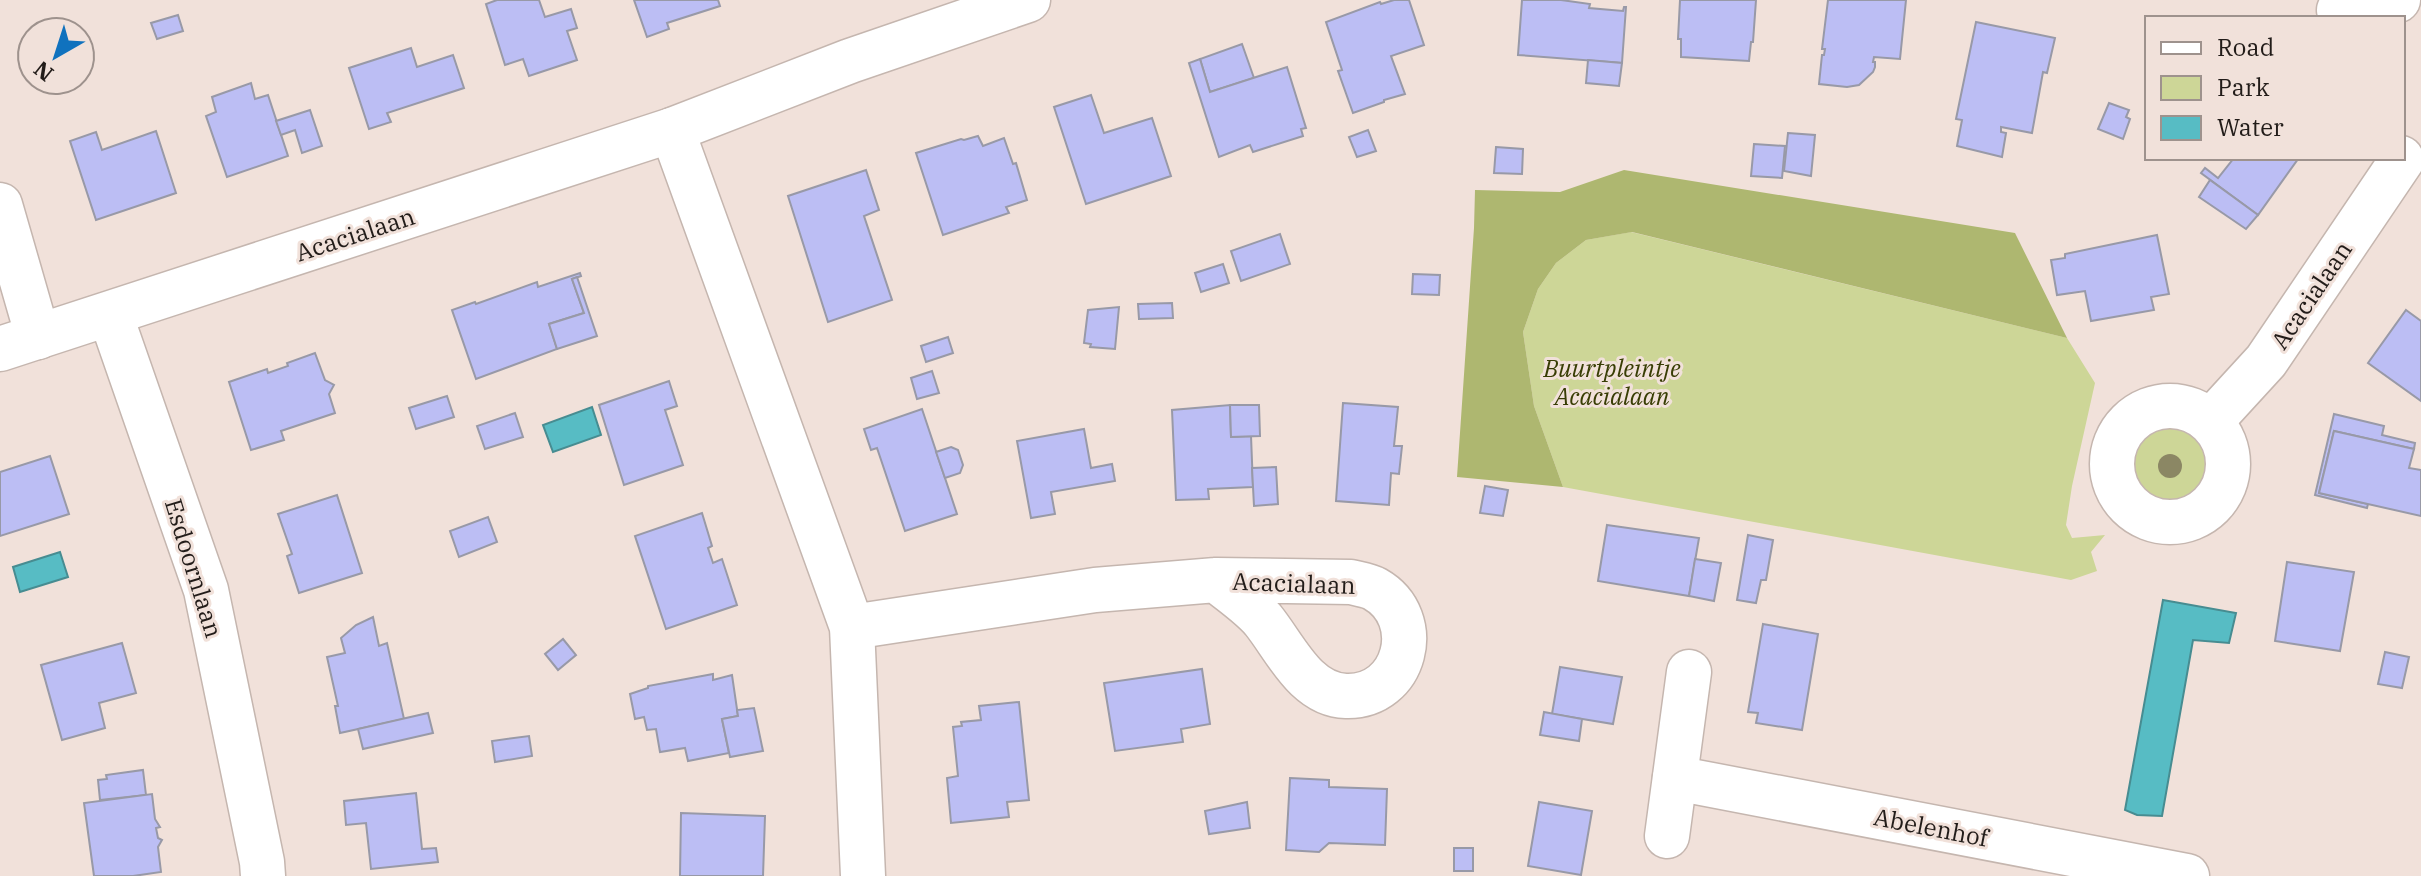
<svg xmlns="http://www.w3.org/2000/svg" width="2421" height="876" viewBox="0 0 2421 876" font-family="'IBM Plex Serif',serif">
<rect width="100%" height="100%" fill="#f1e1da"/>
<g fill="#cdd697">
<path d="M 1631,232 L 2067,338 L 2095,383 L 2072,486 L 2066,525 L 2072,538 L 2105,535 L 2091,552 L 2097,571 L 2071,580 L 1563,487 L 1534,406 L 1523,332 L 1538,289 L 1556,263 L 1586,240 Z"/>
<circle cx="2170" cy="464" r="38"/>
</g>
<path fill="#aeb770" d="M 1624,170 L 2015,233 L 2067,338 L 1632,232 L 1586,240 L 1556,263 L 1538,289 L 1523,332 L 1534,406 L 1563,487 L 1457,477 L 1474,228 L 1475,190 L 1560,192 Z"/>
<g fill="#57bcc4" stroke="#478c91" stroke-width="2">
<path d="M 592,407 L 601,435 L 553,452 L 543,425 Z"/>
<path d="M 60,552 L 68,577 L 20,592 L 13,567 Z"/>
<path d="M 2163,600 L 2236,613 L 2229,643 L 2193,640 L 2162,816 L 2137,815 L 2125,810 Z"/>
</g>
<g fill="#bcbef4" stroke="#9899a7" stroke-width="2">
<path d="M 497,0 L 539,0 L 545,17 L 571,9 L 577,28 L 567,31 L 577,60 L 529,76 L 523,59 L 505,65 L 486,4 Z"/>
<path d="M 634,0 L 718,0 L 720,6 L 667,23 L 669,29 L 647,37 Z"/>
<path d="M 1394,0 L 1409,0 L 1424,45 L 1391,56 L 1405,94 L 1384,100 L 1384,102 L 1353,113 L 1338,71 L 1342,70 L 1326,22 L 1380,2 L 1381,4 Z"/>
<path d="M 1522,0 L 1561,0 L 1590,4 L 1589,8 L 1623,11 L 1624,7 L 1626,7 L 1622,63 L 1518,55 Z"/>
<path d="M 1680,0 L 1756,0 L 1753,42 L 1751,42 L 1749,61 L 1681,57 L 1681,39 L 1678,39 Z"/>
<path d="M 1828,0 L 1906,0 L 1900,59 L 1874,57 L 1873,62 L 1875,62 L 1875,67 L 1873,72 L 1859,85 L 1847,87 L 1819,84 L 1822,55 L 1824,55 L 1825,49 L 1822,49 Z"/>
<path d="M 178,15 L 183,31 L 157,39 L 151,23 Z"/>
<path d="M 1976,22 L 2055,38 L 2047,73 L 2043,72 L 2032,133 L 2001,127 L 2001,132 L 2006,133 L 2002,157 L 1957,146 L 1962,120 L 1956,119 Z"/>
<path d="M 1242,44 L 1254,78 L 1210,92 L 1200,59 Z"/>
<path d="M 411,48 L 417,67 L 453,55 L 464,88 L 387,113 L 391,122 L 369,129 L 349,68 Z"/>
<path d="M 1200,59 L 1210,92 L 1287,67 L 1306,128 L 1301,129 L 1303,136 L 1253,152 L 1250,145 L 1219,157 L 1189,63 Z"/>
<path d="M 1588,60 L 1622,63 L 1619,86 L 1586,83 Z"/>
<path d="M 251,83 L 255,99 L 268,95 L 288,156 L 227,177 L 206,116 L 216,112 L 212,97 Z"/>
<path d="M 1091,95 L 1104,133 L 1152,118 L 1171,176 L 1086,204 L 1054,107 Z"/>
<path d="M 2109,103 L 2129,110 L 2126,117 L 2130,119 L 2123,139 L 2098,129 Z"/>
<path d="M 310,110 L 322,146 L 302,153 L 295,130 L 281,135 L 276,121 Z"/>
<path d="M 1368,130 L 1376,151 L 1357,157 L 1349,137 Z"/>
<path d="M 156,131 L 176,193 L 96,220 L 70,141 L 96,132 L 102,150 Z"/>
<path d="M 1788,133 L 1815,135 L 1811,176 L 1784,171 Z"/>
<path d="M 978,136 L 983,146 L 1004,138 L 1013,164 L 1016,163 L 1027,200 L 1006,207 L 1009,213 L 943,235 L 916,153 L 961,139 L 964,140 Z"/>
<path d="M 1754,144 L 1785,146 L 1782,178 L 1751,176 Z"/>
<path d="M 1496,147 L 1523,149 L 1522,174 L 1494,173 Z"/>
<path d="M 2234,158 L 2296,158 L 2298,159 L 2258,215 L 2201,173 L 2205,168 L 2218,178 Z"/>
<path d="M 866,170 L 879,210 L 864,216 L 892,300 L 828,322 L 788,196 Z"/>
<path d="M 2210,180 L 2258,215 L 2246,229 L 2199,197 Z"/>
<path d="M 1280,234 L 1290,264 L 1241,281 L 1231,251 Z"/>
<path d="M 2157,235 L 2169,294 L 2151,297 L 2154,310 L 2091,321 L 2085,291 L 2057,295 L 2051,260 L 2065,258 L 2065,254 Z"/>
<path d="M 1223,264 L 1229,283 L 1201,292 L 1195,273 Z"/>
<path d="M 580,273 L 581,276 L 572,279 L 584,313 L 549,324 L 557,349 L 476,379 L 452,310 L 475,302 L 476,304 L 537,282 L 538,287 Z"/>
<path d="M 1413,274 L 1440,275 L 1439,295 L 1412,294 Z"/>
<path d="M 577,277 L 597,336 L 557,349 L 549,324 L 584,313 L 572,279 Z"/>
<path d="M 1172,303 L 1173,318 L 1139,319 L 1138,304 Z"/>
<path d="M 1119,307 L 1115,349 L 1090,347 L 1091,344 L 1084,343 L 1088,310 Z"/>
<path d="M 2406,310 L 2421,321 L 2421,401 L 2368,363 Z"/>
<path d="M 948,337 L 953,353 L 926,362 L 921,346 Z"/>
<path d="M 315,353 L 325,380 L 334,385 L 329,394 L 335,413 L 281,431 L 284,440 L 251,450 L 229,382 L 267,369 L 268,373 L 288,366 L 287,363 Z"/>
<path d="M 932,371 L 939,393 L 917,399 L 911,378 Z"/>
<path d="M 669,381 L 677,406 L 665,410 L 683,465 L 624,485 L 599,405 Z"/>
<path d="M 447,396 L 454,417 L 416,429 L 409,408 Z"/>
<path d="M 1343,403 L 1398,407 L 1394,446 L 1402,446 L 1399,474 L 1391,473 L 1389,505 L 1336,501 Z"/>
<path d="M 1230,405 L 1231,437 L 1251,436 L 1253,487 L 1208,489 L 1209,499 L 1176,500 L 1172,410 Z"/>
<path d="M 1230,405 L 1259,405 L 1260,436 L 1231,437 Z"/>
<path d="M 922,409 L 957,514 L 905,531 L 877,448 L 871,450 L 864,429 Z"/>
<path d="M 515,413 L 523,437 L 485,449 L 477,426 Z"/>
<path d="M 2334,414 L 2384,426 L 2382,435 L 2415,443 L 2414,449 L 2334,431 L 2319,493 L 2368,504 L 2367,508 L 2315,495 Z"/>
<path d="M 1084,429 L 1091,468 L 1112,464 L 1115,481 L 1051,492 L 1055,514 L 1031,518 L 1017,441 Z"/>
<path d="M 2334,431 L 2414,449 L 2409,468 L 2421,470 L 2421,516 L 2319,493 Z"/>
<path d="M 951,447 L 958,450 L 963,465 L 960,473 L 945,478 L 936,452 Z"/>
<path d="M 50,456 L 69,514 L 0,536 L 0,472 Z"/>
<path d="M 1276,467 L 1278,504 L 1254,506 L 1252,468 Z"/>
<path d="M 1485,486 L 1508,490 L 1503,516 L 1480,513 Z"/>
<path d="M 337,495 L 362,573 L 299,593 L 287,556 L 292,554 L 278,514 Z"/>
<path d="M 702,513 L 712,546 L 708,548 L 713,563 L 722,559 L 737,605 L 666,629 L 635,536 Z"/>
<path d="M 488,517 L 497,542 L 459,557 L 450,531 Z"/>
<path d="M 1607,525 L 1699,538 L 1689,596 L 1598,581 Z"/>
<path d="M 1748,535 L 1773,540 L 1766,580 L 1761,580 L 1756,603 L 1737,600 Z"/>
<path d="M 1695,559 L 1721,563 L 1714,601 L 1689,596 Z"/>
<path d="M 2287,562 L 2354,572 L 2340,651 L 2275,641 Z"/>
<path d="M 373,617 L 379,646 L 387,643 L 404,719 L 340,733 L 335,706 L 338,706 L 327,657 L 345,653 L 341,638 L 356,625 Z"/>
<path d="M 1763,624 L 1818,634 L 1802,730 L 1756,723 L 1758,713 L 1748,712 Z"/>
<path d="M 563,639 L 576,655 L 558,670 L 545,654 Z"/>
<path d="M 122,643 L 136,693 L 99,703 L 105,728 L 62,740 L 41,665 Z"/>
<path d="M 2385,652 L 2409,657 L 2402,688 L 2378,684 Z"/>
<path d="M 1560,667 L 1622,677 L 1613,724 L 1552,714 Z"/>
<path d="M 1202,669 L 1210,724 L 1181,729 L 1183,742 L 1115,751 L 1104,683 Z"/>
<path d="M 713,674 L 713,680 L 732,675 L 738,716 L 722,719 L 729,753 L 688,761 L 685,748 L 660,752 L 656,729 L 647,730 L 644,717 L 635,719 L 630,694 L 648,688 L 648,686 Z"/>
<path d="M 1019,702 L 1029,800 L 1007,802 L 1009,817 L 951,823 L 947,778 L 958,776 L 953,727 L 962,726 L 961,722 L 981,720 L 979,706 Z"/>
<path d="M 754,708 L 763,751 L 730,757 L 722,719 L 738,716 L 737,710 Z"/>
<path d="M 1544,712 L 1582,719 L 1579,741 L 1540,735 Z"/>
<path d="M 428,713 L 433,733 L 363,749 L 358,729 Z"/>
<path d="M 529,736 L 532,756 L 495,762 L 492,741 Z"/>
<path d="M 143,770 L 146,795 L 100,800 L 98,780 L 107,779 L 106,775 Z"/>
<path d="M 1290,778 L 1329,780 L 1329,787 L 1387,789 L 1385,845 L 1329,843 L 1319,852 L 1286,850 Z"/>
<path d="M 416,793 L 422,849 L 436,848 L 438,862 L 371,869 L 366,823 L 346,825 L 344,801 Z"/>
<path d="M 152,794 L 155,819 L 160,827 L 156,828 L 158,838 L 162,840 L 158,847 L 161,872 L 133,876 L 94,876 L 84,803 Z"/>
<path d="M 1247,802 L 1250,828 L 1209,834 L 1205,811 Z"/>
<path d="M 1539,802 L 1592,811 L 1581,875 L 1528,866 Z"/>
<path d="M 681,813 L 765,816 L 763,876 L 680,876 Z"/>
<rect x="1454" y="848" width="19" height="23"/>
</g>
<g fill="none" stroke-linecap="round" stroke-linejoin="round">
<defs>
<g id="street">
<path d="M 2339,10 L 2398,0"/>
<path d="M 672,130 L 852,627 L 863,876"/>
<path d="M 0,205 L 38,337"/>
<path d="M 110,314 L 206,590 L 262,862 L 263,876"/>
<path d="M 0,349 L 672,130 L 850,61 L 1028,0"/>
<circle cx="2170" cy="464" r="58"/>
<path d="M 2211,421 L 2266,361 L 2402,160 L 2401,158"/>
<path d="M 852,627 L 1095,590 L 1216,580 L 1351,582 C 1359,584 1368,585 1375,589 C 1426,618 1406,698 1346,696 C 1305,695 1285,647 1263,620 C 1250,605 1232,593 1216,580"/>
<path d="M 1675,778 L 2187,876"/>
<path d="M 1667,836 L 1689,672"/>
</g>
</defs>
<use href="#street" stroke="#c5b6af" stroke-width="47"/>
<use href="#street" stroke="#fff" stroke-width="44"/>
</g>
<circle fill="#8b8764" cx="2170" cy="466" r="12"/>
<g text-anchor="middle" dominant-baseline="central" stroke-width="6" stroke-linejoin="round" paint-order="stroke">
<g font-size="24" fill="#221c19" stroke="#f1e1da">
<text transform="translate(355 234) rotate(-18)">Acacialaan</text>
<text transform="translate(2311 295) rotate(-56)">Acacialaan</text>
<text transform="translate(194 568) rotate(73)">Esdoornlaan</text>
<text transform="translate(1294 583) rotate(2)">Acacialaan</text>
<text transform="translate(1931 827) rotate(11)">Abelenhof</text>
</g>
<g font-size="24" font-style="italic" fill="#383d04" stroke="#f1e1da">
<text x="1612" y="368">Buurtpleintje<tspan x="1612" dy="28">Acacialaan</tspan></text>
</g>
</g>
<rect x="2145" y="16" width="260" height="144" fill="#f1e1da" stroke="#9e928d" stroke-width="2"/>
<rect x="2161" y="42" width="40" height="12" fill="#ffffff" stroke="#9e928d" stroke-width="2"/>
<text x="2217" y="56" font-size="24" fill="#221c19">Road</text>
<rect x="2161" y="76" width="40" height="24" fill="#cdd697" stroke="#9e928d" stroke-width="2"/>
<text x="2217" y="96" font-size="24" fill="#221c19">Park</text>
<rect x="2161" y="116" width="40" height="24" fill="#57bcc4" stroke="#9e928d" stroke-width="2"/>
<text x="2217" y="136" font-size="24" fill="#221c19">Water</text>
<g transform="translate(56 56) rotate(219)"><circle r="38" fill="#f1e1da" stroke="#9e928d" stroke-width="2"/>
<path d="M0-6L14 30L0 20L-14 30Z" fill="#1072be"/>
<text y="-12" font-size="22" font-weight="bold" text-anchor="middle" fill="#221c19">N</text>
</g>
</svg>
